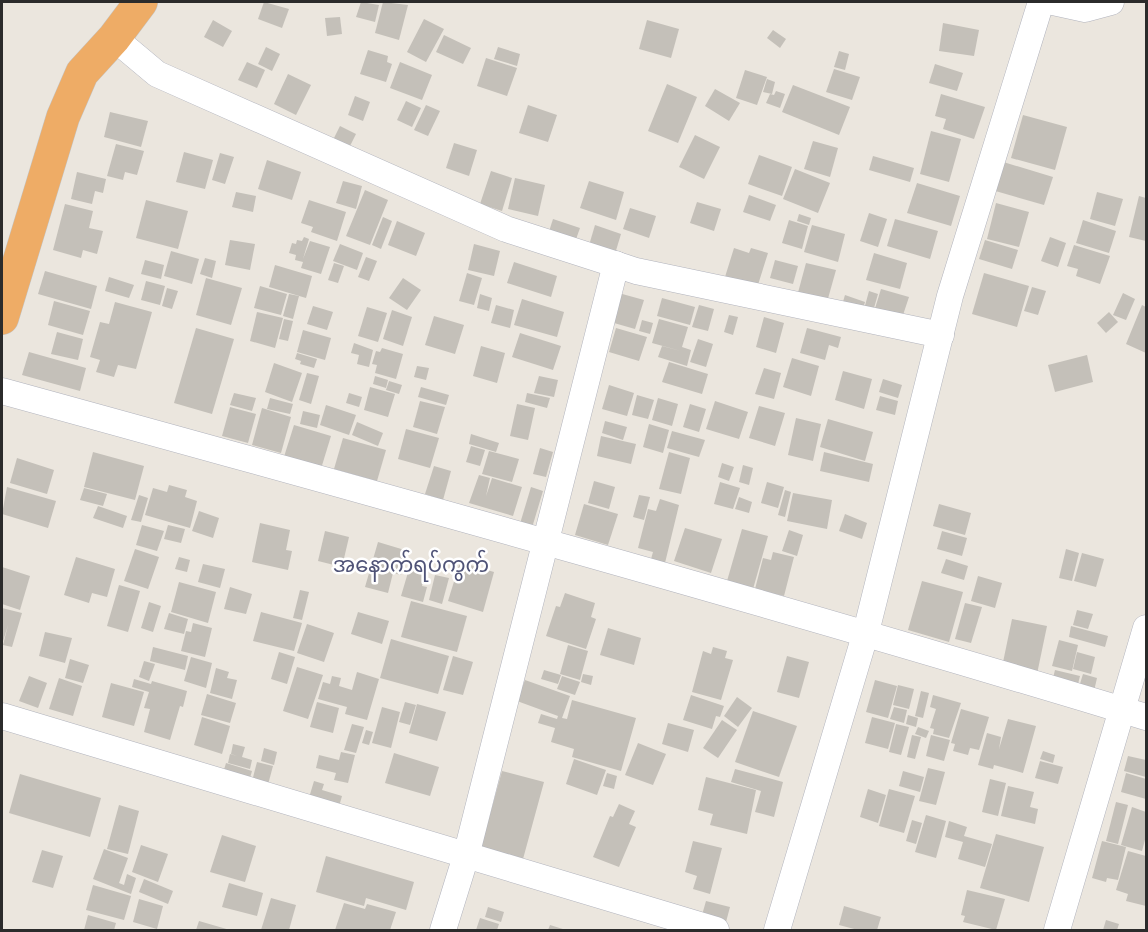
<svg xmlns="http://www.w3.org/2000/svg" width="1148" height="932" viewBox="0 0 1148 932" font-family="Figtree,'Noto Sans Myanmar',sans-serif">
<rect width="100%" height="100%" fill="#ebe6de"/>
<g fill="#c4c0b9">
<path d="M 264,2 L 289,9 L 282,28 L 258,19 Z"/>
<path d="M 361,2 L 379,5 L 375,22 L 356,17 Z"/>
<path d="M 383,2 L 408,5 L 399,40 L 375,33 Z"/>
<path d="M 340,17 L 342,34 L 327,36 L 325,18 Z"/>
<path d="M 424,19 L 444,29 L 426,62 L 407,52 Z"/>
<path d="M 213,20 L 232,31 L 223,47 L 204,37 Z"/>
<path d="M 647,20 L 679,29 L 671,58 L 639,49 Z"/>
<path d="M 943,23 L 979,30 L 974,56 L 939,51 Z"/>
<path d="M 773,30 L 786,39 L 780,48 L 767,38 Z"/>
<path d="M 444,35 L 471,48 L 463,64 L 436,52 Z"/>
<path d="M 266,47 L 280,54 L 272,71 L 258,64 Z"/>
<path d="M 498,47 L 520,54 L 517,66 L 494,59 Z"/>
<path d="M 368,50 L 388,56 L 387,62 L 392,64 L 386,82 L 360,74 Z"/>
<path d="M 839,51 L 849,54 L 845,70 L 834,67 Z"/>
<path d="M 486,58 L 517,68 L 507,96 L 477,86 Z"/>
<path d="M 247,62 L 265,70 L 257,88 L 238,80 Z"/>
<path d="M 400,62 L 432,75 L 422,100 L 390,88 Z"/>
<path d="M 935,64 L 963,73 L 957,91 L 929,83 Z"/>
<path d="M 834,69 L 860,77 L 852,100 L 826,92 Z"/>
<path d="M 745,70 L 767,77 L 757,105 L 736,98 Z"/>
<path d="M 288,74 L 311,85 L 296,115 L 274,104 Z"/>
<path d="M 767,79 L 775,82 L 772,94 L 763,92 Z"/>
<path d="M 667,84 L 697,97 L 678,143 L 648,131 Z"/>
<path d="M 793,85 L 850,107 L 839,135 L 782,112 Z"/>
<path d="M 715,89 L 740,103 L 729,121 L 705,106 Z"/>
<path d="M 776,91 L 785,94 L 780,108 L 766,103 L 770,94 L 774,95 Z"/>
<path d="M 941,94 L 985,107 L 974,139 L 943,129 L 946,119 L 935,116 Z"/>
<path d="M 355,96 L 370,102 L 363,121 L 348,115 Z"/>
<path d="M 406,101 L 421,108 L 412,127 L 397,120 Z"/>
<path d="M 426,105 L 440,111 L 428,136 L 414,130 Z"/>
<path d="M 528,105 L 557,115 L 548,142 L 519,133 Z"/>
<path d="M 110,112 L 148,121 L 141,147 L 104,137 Z"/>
<path d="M 1023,115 L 1067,127 L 1055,170 L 1011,158 Z"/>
<path d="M 340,126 L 356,134 L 347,152 L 331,144 Z"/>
<path d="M 931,131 L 961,139 L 949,182 L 920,174 Z"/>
<path d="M 695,135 L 720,147 L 704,179 L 679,167 Z"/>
<path d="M 813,141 L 838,148 L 830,177 L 804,169 Z"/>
<path d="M 454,143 L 477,150 L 469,176 L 446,168 Z"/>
<path d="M 116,144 L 144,151 L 137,175 L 125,172 L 123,180 L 107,176 Z"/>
<path d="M 184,152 L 213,160 L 205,189 L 176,182 Z"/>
<path d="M 220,153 L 234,157 L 225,184 L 212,180 Z"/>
<path d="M 759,155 L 792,167 L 782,196 L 748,184 Z"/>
<path d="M 873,156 L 914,168 L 910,182 L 869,170 Z"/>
<path d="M 267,160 L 301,172 L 292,200 L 258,189 Z"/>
<path d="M 1000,161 L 1053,177 L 1044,205 L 992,190 Z"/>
<path d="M 795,169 L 830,183 L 818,213 L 783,199 Z"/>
<path d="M 491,171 L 512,178 L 502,211 L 480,204 Z"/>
<path d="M 77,172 L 106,179 L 103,193 L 95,191 L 92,204 L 71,199 Z"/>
<path d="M 515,178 L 545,185 L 538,216 L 508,209 Z"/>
<path d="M 343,181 L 362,186 L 356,209 L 336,203 Z"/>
<path d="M 589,181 L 624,192 L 616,220 L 580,208 Z"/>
<path d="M 917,183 L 960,196 L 951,226 L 907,213 Z"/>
<path d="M 365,190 L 388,200 L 370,245 L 346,236 Z"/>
<path d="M 236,192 L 256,196 L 253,212 L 232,207 Z"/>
<path d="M 1097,192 L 1123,199 L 1115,226 L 1090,219 Z"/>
<path d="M 749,195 L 776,205 L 770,221 L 743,212 Z"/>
<path d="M 1139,196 L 1146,198 L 1146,241 L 1129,237 Z"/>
<path d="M 146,200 L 188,211 L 178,249 L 136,238 Z"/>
<path d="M 309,200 L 346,212 L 337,241 L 311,232 L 313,227 L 301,223 Z"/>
<path d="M 697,202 L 721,209 L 714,231 L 690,223 Z"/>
<path d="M 996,203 L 1029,212 L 1019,247 L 987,239 Z"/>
<path d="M 65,204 L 93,211 L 89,228 L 103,231 L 97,254 L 83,250 L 81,258 L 53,250 Z"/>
<path d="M 630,208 L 656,216 L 649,238 L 623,229 Z"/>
<path d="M 869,213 L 887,219 L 878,247 L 860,241 Z"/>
<path d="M 799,214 L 811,218 L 809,225 L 797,221 Z"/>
<path d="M 383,217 L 392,221 L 381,249 L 372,245 Z"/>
<path d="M 553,219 L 580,228 L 570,256 L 544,247 Z"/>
<path d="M 895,219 L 938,231 L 930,259 L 887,246 Z"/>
<path d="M 789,220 L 808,226 L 802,249 L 782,243 Z"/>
<path d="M 1083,220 L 1116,231 L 1109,253 L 1076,243 Z"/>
<path d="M 397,221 L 425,233 L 416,256 L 388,245 Z"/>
<path d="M 595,225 L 621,234 L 611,267 L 585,259 Z"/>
<path d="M 812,225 L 845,234 L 838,262 L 804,252 Z"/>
<path d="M 304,237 L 309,239 L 303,259 L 310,241 L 330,247 L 321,274 L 301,268 L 303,262 L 295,260 L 296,255 L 289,253 L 292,243 L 296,244 L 297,240 L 302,241 Z"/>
<path d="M 1050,237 L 1066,243 L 1058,267 L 1041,261 Z"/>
<path d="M 230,240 L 255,244 L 250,270 L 225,265 Z"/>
<path d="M 985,240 L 1018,250 L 1012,269 L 979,259 Z"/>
<path d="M 340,244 L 363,253 L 357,270 L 333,261 Z"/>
<path d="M 474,244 L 500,251 L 494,276 L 468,270 Z"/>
<path d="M 1074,245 L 1110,256 L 1100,284 L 1076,276 L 1078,269 L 1067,266 Z"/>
<path d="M 734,248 L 749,253 L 751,248 L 768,253 L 757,288 L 725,277 Z"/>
<path d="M 171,251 L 199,259 L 192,284 L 164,276 Z"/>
<path d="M 874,253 L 907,263 L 900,289 L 866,280 Z"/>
<path d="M 366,257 L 377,261 L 369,281 L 358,277 Z"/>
<path d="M 205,258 L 216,261 L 212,278 L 200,274 Z"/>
<path d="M 145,260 L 164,265 L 161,279 L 141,274 Z"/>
<path d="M 775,260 L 798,266 L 793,284 L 770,278 Z"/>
<path d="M 514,262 L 557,276 L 551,297 L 507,283 Z"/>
<path d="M 334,263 L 344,266 L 338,283 L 328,280 Z"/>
<path d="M 806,263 L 836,270 L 827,302 L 796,300 Z"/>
<path d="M 275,265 L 312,276 L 306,298 L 269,287 Z"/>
<path d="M 45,271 L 97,286 L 91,309 L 38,294 Z"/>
<path d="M 467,273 L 482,278 L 474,305 L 459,301 Z"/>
<path d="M 984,273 L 1029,286 L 1017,327 L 972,314 Z"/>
<path d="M 109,277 L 134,285 L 129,298 L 105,291 Z"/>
<path d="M 206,278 L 242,288 L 231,325 L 196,315 Z"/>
<path d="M 403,278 L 421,290 L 407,310 L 389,298 Z"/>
<path d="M 146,281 L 165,286 L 160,305 L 141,300 Z"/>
<path d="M 260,286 L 287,294 L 281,315 L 254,308 Z"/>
<path d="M 1032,287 L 1046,291 L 1038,315 L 1024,311 Z"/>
<path d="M 167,288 L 178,291 L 172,309 L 162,306 Z"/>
<path d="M 881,289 L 909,297 L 900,324 L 873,315 Z"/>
<path d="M 869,291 L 878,294 L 872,315 L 863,313 Z"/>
<path d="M 615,292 L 644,300 L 635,329 L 607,321 Z"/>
<path d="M 1123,293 L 1135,299 L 1126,320 L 1113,315 Z"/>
<path d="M 289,294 L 299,296 L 293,319 L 283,316 Z"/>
<path d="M 480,294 L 492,298 L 489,311 L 477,308 Z"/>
<path d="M 845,295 L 865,302 L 859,321 L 839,315 Z"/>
<path d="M 662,298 L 695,307 L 690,325 L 657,316 Z"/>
<path d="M 522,299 L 564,312 L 557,337 L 514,325 Z"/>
<path d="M 54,301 L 90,311 L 83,335 L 48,325 Z"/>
<path d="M 115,302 L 152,312 L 136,369 L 118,365 L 114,377 L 96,372 L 100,360 L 90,357 L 100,322 L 109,324 Z"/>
<path d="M 496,305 L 514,310 L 510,328 L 491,323 Z"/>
<path d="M 699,305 L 714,309 L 708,331 L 692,327 Z"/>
<path d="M 1142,305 L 1146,307 L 1146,353 L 1126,344 Z"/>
<path d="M 313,306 L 333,312 L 327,330 L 307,324 Z"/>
<path d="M 367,307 L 387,313 L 378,342 L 358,336 Z"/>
<path d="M 392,310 L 412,317 L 403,346 L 383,339 Z"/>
<path d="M 257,312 L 283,318 L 275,348 L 250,341 Z"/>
<path d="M 1109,312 L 1118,322 L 1106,333 L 1097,323 Z"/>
<path d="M 729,315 L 738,317 L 733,335 L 724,332 Z"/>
<path d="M 434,316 L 464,325 L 455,354 L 425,345 Z"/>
<path d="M 764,317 L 784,323 L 776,353 L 756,347 Z"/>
<path d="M 284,319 L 293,321 L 288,341 L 279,339 Z"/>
<path d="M 659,319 L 688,327 L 682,347 L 691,350 L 687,366 L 658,357 L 662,346 L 681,351 L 652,343 Z"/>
<path d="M 642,320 L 653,323 L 650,334 L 639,331 Z"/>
<path d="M 196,328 L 234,339 L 212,414 L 174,403 Z"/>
<path d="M 616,328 L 647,337 L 639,361 L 609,352 Z"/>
<path d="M 807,328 L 841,337 L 838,348 L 829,345 L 825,360 L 800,353 Z"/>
<path d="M 303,330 L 331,338 L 325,360 L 297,352 Z"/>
<path d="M 57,332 L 83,339 L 78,360 L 51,354 Z"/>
<path d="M 520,333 L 561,346 L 553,370 L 512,357 Z"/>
<path d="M 698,339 L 713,344 L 706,367 L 690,362 Z"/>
<path d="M 354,343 L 373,350 L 369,367 L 357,364 L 359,355 L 351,353 Z"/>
<path d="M 481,346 L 505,353 L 497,383 L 473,376 Z"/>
<path d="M 382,348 L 403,354 L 396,379 L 375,373 L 377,365 L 372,364 L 376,351 L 380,352 Z"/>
<path d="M 29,352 L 86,368 L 80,391 L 22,375 Z"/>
<path d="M 297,353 L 317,359 L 314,368 L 300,364 L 301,361 L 295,359 Z"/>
<path d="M 1087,355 L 1093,382 L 1055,392 L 1048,365 Z"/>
<path d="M 792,358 L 819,366 L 811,396 L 783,387 Z"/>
<path d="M 669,362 L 708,374 L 702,394 L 662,382 Z"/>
<path d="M 274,363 L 302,373 L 292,402 L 265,392 Z"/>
<path d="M 417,366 L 429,368 L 426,380 L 414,377 Z"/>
<path d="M 764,368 L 781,373 L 774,399 L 755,394 Z"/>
<path d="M 843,371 L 872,379 L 864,409 L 835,400 Z"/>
<path d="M 307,373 L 319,376 L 311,404 L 299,400 Z"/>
<path d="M 375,376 L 388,380 L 386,388 L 373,384 Z"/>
<path d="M 539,376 L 558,380 L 554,397 L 534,393 Z"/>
<path d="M 883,379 L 902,385 L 898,398 L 879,392 Z"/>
<path d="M 389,381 L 402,385 L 399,394 L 386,390 Z"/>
<path d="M 609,385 L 634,393 L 627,416 L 602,409 Z"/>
<path d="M 370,387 L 395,394 L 388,417 L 364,410 Z"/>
<path d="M 421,387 L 449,395 L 446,405 L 418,397 Z"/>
<path d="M 234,393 L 256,398 L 252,411 L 230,405 Z"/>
<path d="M 349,393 L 362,397 L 359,407 L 346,403 Z"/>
<path d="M 527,393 L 550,398 L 547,408 L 525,402 Z"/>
<path d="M 637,395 L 654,400 L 648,419 L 632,415 Z"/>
<path d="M 880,396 L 898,401 L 895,415 L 876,410 Z"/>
<path d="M 270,398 L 293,404 L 290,414 L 267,409 Z"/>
<path d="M 658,398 L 678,404 L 672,426 L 652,420 Z"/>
<path d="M 420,401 L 445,407 L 437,434 L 413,427 Z"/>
<path d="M 715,401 L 748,412 L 739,439 L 706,429 Z"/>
<path d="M 517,404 L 535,408 L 528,440 L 510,436 Z"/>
<path d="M 690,404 L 706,409 L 699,432 L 683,427 Z"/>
<path d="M 326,405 L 356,415 L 349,435 L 320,425 Z"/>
<path d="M 759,406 L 785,413 L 775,446 L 749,438 Z"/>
<path d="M 230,407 L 256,414 L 248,443 L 222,436 Z"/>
<path d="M 262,408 L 291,417 L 281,453 L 252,445 Z"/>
<path d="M 303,411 L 320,415 L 317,428 L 300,424 Z"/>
<path d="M 796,418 L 821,424 L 813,461 L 788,455 Z"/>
<path d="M 828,419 L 873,432 L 865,461 L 820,447 Z"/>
<path d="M 605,421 L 627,427 L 623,440 L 602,433 Z"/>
<path d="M 357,422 L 383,433 L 378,446 L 352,435 Z"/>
<path d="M 649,424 L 669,430 L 663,453 L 643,447 Z"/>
<path d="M 294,425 L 331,436 L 320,472 L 283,460 Z"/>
<path d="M 406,429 L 439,438 L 430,468 L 398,459 Z"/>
<path d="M 672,431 L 705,440 L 699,457 L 667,448 Z"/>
<path d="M 471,434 L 499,443 L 496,452 L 469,444 Z"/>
<path d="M 601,436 L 636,444 L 631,464 L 597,456 Z"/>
<path d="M 343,438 L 386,450 L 377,481 L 334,469 Z"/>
<path d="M 471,446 L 485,450 L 480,466 L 466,462 Z"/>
<path d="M 540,448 L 553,452 L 546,477 L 533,474 Z"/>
<path d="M 489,451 L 519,459 L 512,482 L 482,474 Z"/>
<path d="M 93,452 L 144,466 L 135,500 L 84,487 Z"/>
<path d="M 669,452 L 690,458 L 681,494 L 659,489 Z"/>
<path d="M 824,452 L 873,464 L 869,482 L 820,471 Z"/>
<path d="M 17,458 L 54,470 L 47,494 L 10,483 Z"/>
<path d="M 722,463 L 734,467 L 729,481 L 718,477 Z"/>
<path d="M 743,465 L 753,468 L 749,485 L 739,482 Z"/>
<path d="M 434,466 L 451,471 L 443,500 L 425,494 Z"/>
<path d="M 479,475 L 490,478 L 486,496 L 492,478 L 522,487 L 513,516 L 469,503 Z"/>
<path d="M 594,481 L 615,487 L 609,509 L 588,503 Z"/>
<path d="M 720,482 L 740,488 L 733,509 L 714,504 Z"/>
<path d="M 767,482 L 784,487 L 778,508 L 761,503 Z"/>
<path d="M 169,485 L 187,490 L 185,497 L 197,501 L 190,528 L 145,515 L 153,488 L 167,492 Z"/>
<path d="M 7,487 L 56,501 L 48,528 L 2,514 Z"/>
<path d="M 531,487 L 543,491 L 531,531 L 519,527 Z"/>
<path d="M 84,488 L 107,494 L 103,506 L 80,500 Z"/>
<path d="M 785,490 L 791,492 L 785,517 L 778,515 Z"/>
<path d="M 793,493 L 832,500 L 827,529 L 787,521 Z"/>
<path d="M 139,495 L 148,498 L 141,522 L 131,520 Z"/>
<path d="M 639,495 L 650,497 L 644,520 L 633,517 Z"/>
<path d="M 739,497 L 752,502 L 749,513 L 735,509 Z"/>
<path d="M 660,499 L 679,505 L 665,563 L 651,559 L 653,552 L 638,548 L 648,509 L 656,511 Z"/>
<path d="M 584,504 L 618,514 L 608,545 L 575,535 Z"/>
<path d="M 939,504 L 971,513 L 965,535 L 933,526 Z"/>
<path d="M 98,506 L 127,516 L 123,528 L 93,518 Z"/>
<path d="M 199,511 L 219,518 L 213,538 L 192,531 Z"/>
<path d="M 845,514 L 867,523 L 862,539 L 839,531 Z"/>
<path d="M 260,523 L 290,530 L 286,550 L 292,551 L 288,570 L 252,562 Z"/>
<path d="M 142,525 L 164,531 L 157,551 L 136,545 Z"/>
<path d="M 168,525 L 185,529 L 181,543 L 164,539 Z"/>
<path d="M 685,528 L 722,539 L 711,573 L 674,561 Z"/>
<path d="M 742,529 L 768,536 L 753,589 L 725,588 Z"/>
<path d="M 789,530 L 803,535 L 797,556 L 782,551 Z"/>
<path d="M 325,531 L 349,537 L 342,567 L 318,561 Z"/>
<path d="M 942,531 L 967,538 L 962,556 L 937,549 Z"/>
<path d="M 378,542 L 408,551 L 401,575 L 393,573 L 388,593 L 365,587 Z"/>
<path d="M 135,549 L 159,557 L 148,589 L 124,581 Z"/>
<path d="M 1066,549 L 1079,553 L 1072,581 L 1059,578 Z"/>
<path d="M 773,552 L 794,557 L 784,596 L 755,589 L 763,558 L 771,560 Z"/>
<path d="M 1082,553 L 1104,559 L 1096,587 L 1074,581 Z"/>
<path d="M 76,557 L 115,569 L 107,597 L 92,593 L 89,603 L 64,595 Z"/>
<path d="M 179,557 L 190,560 L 187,572 L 175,569 Z"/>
<path d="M 946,559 L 968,566 L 964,580 L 941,573 Z"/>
<path d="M 460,562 L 494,572 L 483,612 L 448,601 Z"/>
<path d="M 203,564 L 225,569 L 220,588 L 198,582 Z"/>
<path d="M 2,567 L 30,576 L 20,610 L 2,604 Z"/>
<path d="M 409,569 L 425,573 L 422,586 L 427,587 L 423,602 L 401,596 Z"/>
<path d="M 435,575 L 449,578 L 442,604 L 429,600 Z"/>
<path d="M 978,576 L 1002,583 L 995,608 L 971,601 Z"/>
<path d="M 922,581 L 963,592 L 949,642 L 908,630 Z"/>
<path d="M 179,582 L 216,592 L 208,623 L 171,612 Z"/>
<path d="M 119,585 L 140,591 L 128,632 L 107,626 Z"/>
<path d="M 230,587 L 252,594 L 246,614 L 224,609 Z"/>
<path d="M 300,590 L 309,592 L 302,620 L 293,618 Z"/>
<path d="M 565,593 L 595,603 L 591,617 L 596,619 L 586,649 L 546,636 L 556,606 L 560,607 Z"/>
<path d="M 411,601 L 467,616 L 457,652 L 401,637 Z"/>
<path d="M 149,602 L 161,606 L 153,632 L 141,628 Z"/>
<path d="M 965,603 L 982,607 L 971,643 L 955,639 Z"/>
<path d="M 2,608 L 22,613 L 12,647 L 3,645 L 8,625 L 2,645 Z"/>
<path d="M 1077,610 L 1093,614 L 1088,629 L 1073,625 Z"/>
<path d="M 261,612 L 302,623 L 294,651 L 253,641 Z"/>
<path d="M 358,612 L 389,621 L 382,644 L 351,634 Z"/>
<path d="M 169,613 L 188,619 L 184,634 L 164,629 Z"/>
<path d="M 1012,619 L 1047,626 L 1037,674 L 1002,667 Z"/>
<path d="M 193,623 L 212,628 L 205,657 L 181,651 L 186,631 L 191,632 Z"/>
<path d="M 307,624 L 334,633 L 324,662 L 297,653 Z"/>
<path d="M 1071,626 L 1108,636 L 1105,647 L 1069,637 Z"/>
<path d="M 608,628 L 641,638 L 634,665 L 600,655 Z"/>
<path d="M 45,632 L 72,638 L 65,663 L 39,656 Z"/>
<path d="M 391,639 L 449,656 L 438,694 L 380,678 Z"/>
<path d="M 1059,640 L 1078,645 L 1072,671 L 1052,666 Z"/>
<path d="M 568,645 L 588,651 L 580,680 L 560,674 Z"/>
<path d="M 153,647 L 188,656 L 185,670 L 150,661 Z"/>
<path d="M 713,647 L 727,651 L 725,658 L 733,660 L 721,700 L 692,692 L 703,651 L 711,654 Z"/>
<path d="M 279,652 L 295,657 L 287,684 L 271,679 Z"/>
<path d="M 1077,652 L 1095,657 L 1091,674 L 1073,669 Z"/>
<path d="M 453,656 L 473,662 L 463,695 L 443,690 Z"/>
<path d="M 787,656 L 809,662 L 799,698 L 777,692 Z"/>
<path d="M 191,657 L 212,663 L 206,688 L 184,681 Z"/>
<path d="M 70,659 L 89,665 L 83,683 L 65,678 Z"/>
<path d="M 144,661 L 155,664 L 149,681 L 139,677 Z"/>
<path d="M 297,667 L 323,675 L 308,719 L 283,711 Z"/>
<path d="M 216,668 L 229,672 L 227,678 L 237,680 L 232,699 L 210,693 Z"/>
<path d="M 544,670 L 561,675 L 558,684 L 541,679 Z"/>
<path d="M 1055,670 L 1080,676 L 1076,692 L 1051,686 Z"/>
<path d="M 357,672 L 379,679 L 367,720 L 345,714 L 347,707 L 318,699 L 323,682 L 330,684 L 332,676 L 341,678 L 339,686 L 352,690 Z"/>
<path d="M 583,674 L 593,676 L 591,685 L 581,682 Z"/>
<path d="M 1083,674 L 1097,678 L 1094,691 L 1079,687 Z"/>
<path d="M 29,676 L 47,683 L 38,708 L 19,701 Z"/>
<path d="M 562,676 L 580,682 L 575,695 L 557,689 Z"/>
<path d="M 59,678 L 82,686 L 73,716 L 49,709 Z"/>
<path d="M 134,679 L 151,684 L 152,681 L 187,691 L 183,707 L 180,706 L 170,740 L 144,732 L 150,709 L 144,708 L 149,692 L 132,687 Z"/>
<path d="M 525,680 L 570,696 L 562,718 L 567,719 L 572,700 L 636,718 L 621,771 L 572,757 L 574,749 L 551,742 L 555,728 L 538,723 L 541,714 L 557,719 L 558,716 L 517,701 Z"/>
<path d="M 875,680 L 897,686 L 888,718 L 866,712 Z"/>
<path d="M 111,683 L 144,692 L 134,726 L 102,717 Z"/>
<path d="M 898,685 L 914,689 L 909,709 L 893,705 Z"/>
<path d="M 921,691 L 929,693 L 923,718 L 915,716 Z"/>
<path d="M 207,694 L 236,703 L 230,723 L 201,715 Z"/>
<path d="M 691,695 L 724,706 L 720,717 L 716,716 L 712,729 L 683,720 Z"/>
<path d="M 933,695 L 961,703 L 949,738 L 933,734 L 934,729 L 930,728 L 936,709 L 930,707 Z"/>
<path d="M 737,697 L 752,708 L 738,727 L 724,716 Z"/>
<path d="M 317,702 L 339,708 L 333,733 L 310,727 Z"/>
<path d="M 405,702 L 416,705 L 410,725 L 399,722 Z"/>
<path d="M 417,704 L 446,712 L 437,741 L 409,733 Z"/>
<path d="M 382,707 L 400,712 L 391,748 L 372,743 Z"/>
<path d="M 894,707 L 907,710 L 904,723 L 890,719 Z"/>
<path d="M 961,709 L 989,717 L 979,750 L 970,748 L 968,755 L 953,751 L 955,744 L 951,743 Z"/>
<path d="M 753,711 L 797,726 L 779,777 L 735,762 Z"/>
<path d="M 908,715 L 918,718 L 916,727 L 906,724 Z"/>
<path d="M 202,717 L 230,726 L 222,754 L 194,745 Z"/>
<path d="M 872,717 L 895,723 L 888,749 L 865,743 Z"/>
<path d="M 1008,719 L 1036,726 L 1023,773 L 994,765 L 993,769 L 978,765 L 987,733 L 1001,737 L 999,749 Z"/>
<path d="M 722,720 L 737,730 L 718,758 L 703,748 Z"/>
<path d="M 668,723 L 694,730 L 688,752 L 662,744 Z"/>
<path d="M 352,724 L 364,727 L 356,753 L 344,750 Z"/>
<path d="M 896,724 L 909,727 L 901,755 L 889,752 Z"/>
<path d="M 918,727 L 929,731 L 926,738 L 915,734 Z"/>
<path d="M 366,730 L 373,732 L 369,745 L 362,743 Z"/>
<path d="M 912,735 L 921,737 L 915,759 L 907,757 Z"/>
<path d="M 931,735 L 950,740 L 944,761 L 926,756 Z"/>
<path d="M 638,743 L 666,754 L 653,785 L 625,775 Z"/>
<path d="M 233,744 L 245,747 L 242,757 L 252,760 L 250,769 L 228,763 L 230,754 L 237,756 L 231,754 Z"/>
<path d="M 264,748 L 277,752 L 274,765 L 261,761 Z"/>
<path d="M 1043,751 L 1055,755 L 1053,763 L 1040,759 Z"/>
<path d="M 341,752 L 355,755 L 348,783 L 334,780 L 336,773 L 316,768 L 319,755 L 339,760 Z"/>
<path d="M 394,753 L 439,767 L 430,796 L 385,783 Z"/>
<path d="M 1128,756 L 1146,760 L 1146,777 L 1124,771 Z"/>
<path d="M 574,759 L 606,770 L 597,795 L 566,784 Z"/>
<path d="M 1040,761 L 1063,767 L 1058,784 L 1035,778 Z"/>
<path d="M 257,762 L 273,766 L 266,792 L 250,789 Z"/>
<path d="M 226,763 L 252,771 L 247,788 L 221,780 Z"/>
<path d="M 928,768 L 945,772 L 936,805 L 919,801 Z"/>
<path d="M 735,769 L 783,782 L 774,817 L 755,812 L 761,791 L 731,782 Z"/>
<path d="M 502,771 L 544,782 L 523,859 L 481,847 Z"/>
<path d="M 903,771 L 924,777 L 920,792 L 899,786 Z"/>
<path d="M 607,773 L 617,776 L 614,789 L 603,786 Z"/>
<path d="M 1126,773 L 1146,779 L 1146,799 L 1121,792 Z"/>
<path d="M 20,774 L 101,798 L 90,837 L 9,813 Z"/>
<path d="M 706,777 L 756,790 L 747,834 L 710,825 L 713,814 L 698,810 Z"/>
<path d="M 990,779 L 1006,783 L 998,816 L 982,812 Z"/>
<path d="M 314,781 L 324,784 L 322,790 L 342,796 L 338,810 L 308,801 Z"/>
<path d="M 1008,786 L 1034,792 L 1030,807 L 1038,809 L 1035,824 L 1001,816 Z"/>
<path d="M 868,789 L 886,795 L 878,823 L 860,817 Z"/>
<path d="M 889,789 L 915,796 L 904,833 L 879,826 Z"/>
<path d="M 1116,802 L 1128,805 L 1118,844 L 1106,841 Z"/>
<path d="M 619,804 L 635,811 L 629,824 L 636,827 L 619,867 L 593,857 L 610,816 L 613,817 Z"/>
<path d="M 119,805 L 139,811 L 128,854 L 107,849 Z"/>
<path d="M 1132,807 L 1146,812 L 1146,836 L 1142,851 L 1121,845 Z"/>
<path d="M 926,815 L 946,821 L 936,858 L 915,852 Z"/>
<path d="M 912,820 L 922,823 L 916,844 L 906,841 Z"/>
<path d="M 949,821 L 967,827 L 964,836 L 992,844 L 985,867 L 958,859 L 963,842 L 945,837 Z"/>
<path d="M 996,834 L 1044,847 L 1029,902 L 980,888 Z"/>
<path d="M 222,835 L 256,846 L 245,882 L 210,872 Z"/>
<path d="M 693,841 L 722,848 L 710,894 L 693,889 L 697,876 L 685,872 Z"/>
<path d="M 1102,841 L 1126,847 L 1118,880 L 1107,878 L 1106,882 L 1092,878 Z"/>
<path d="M 141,845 L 168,854 L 158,882 L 132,872 Z"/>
<path d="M 104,849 L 128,858 L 119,883 L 124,885 L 127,874 L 136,878 L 131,894 L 93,879 Z"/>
<path d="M 42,850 L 63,856 L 53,888 L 32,882 Z"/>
<path d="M 1128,851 L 1146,856 L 1146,906 L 1126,901 L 1128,894 L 1116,890 Z"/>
<path d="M 326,856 L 414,882 L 406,910 L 366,898 L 364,906 L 316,892 Z"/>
<path d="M 144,879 L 173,891 L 168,904 L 139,892 Z"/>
<path d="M 229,883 L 263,893 L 257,916 L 222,907 Z"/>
<path d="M 93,885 L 131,896 L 124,920 L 86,910 Z"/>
<path d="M 967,890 L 1005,899 L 996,930 L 963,922 L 965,916 L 961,915 Z"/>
<path d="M 271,898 L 296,905 L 289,930 L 261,930 Z"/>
<path d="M 139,899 L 163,906 L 157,929 L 133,922 Z"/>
<path d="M 706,901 L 730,907 L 726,922 L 702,915 Z"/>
<path d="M 344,903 L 365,909 L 367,904 L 396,912 L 390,930 L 335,930 Z"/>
<path d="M 844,906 L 881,917 L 877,930 L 858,930 L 839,925 Z"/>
<path d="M 488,907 L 504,912 L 501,922 L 485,917 Z"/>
<path d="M 88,915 L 116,923 L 114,930 L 84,930 Z"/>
<path d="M 480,918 L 499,924 L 497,930 L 476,930 Z"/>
<path d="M 1106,920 L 1119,924 L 1117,930 L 1103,930 Z"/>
<path d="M 199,921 L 230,930 L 196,930 Z"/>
<path d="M 550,925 L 566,930 L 548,930 Z"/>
</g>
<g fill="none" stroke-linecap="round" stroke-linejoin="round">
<defs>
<g id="minor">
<path d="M 1053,2 L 1085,9 L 1111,2"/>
<path d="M 114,38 L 157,74 L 506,229 L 636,271 L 941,335"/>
<path d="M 2,391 C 384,496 766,602 1146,717"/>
<path d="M 2,716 L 716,930"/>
<path d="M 443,930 L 466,856 L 616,264"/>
<path d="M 777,930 L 866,632 L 950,296 L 1041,2"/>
<path d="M 1057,930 L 1146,628"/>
</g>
<path id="highway" d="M 2,318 L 63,117 L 82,73 L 114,38 L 141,2"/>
</defs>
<use href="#minor" stroke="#b1b3bd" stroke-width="27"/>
<use href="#highway" stroke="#c4c4c4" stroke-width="34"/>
<use href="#minor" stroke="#fff" stroke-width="26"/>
<use href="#highway" stroke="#eeac66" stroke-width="33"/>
</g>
<g text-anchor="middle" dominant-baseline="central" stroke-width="5" stroke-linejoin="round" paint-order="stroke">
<g font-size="21" fill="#4f5377" stroke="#fff">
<text x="411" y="564">အနောက်ရပ်ကွက်</text>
</g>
</g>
<rect width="1148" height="932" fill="none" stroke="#2b2b2b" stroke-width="6"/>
</svg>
